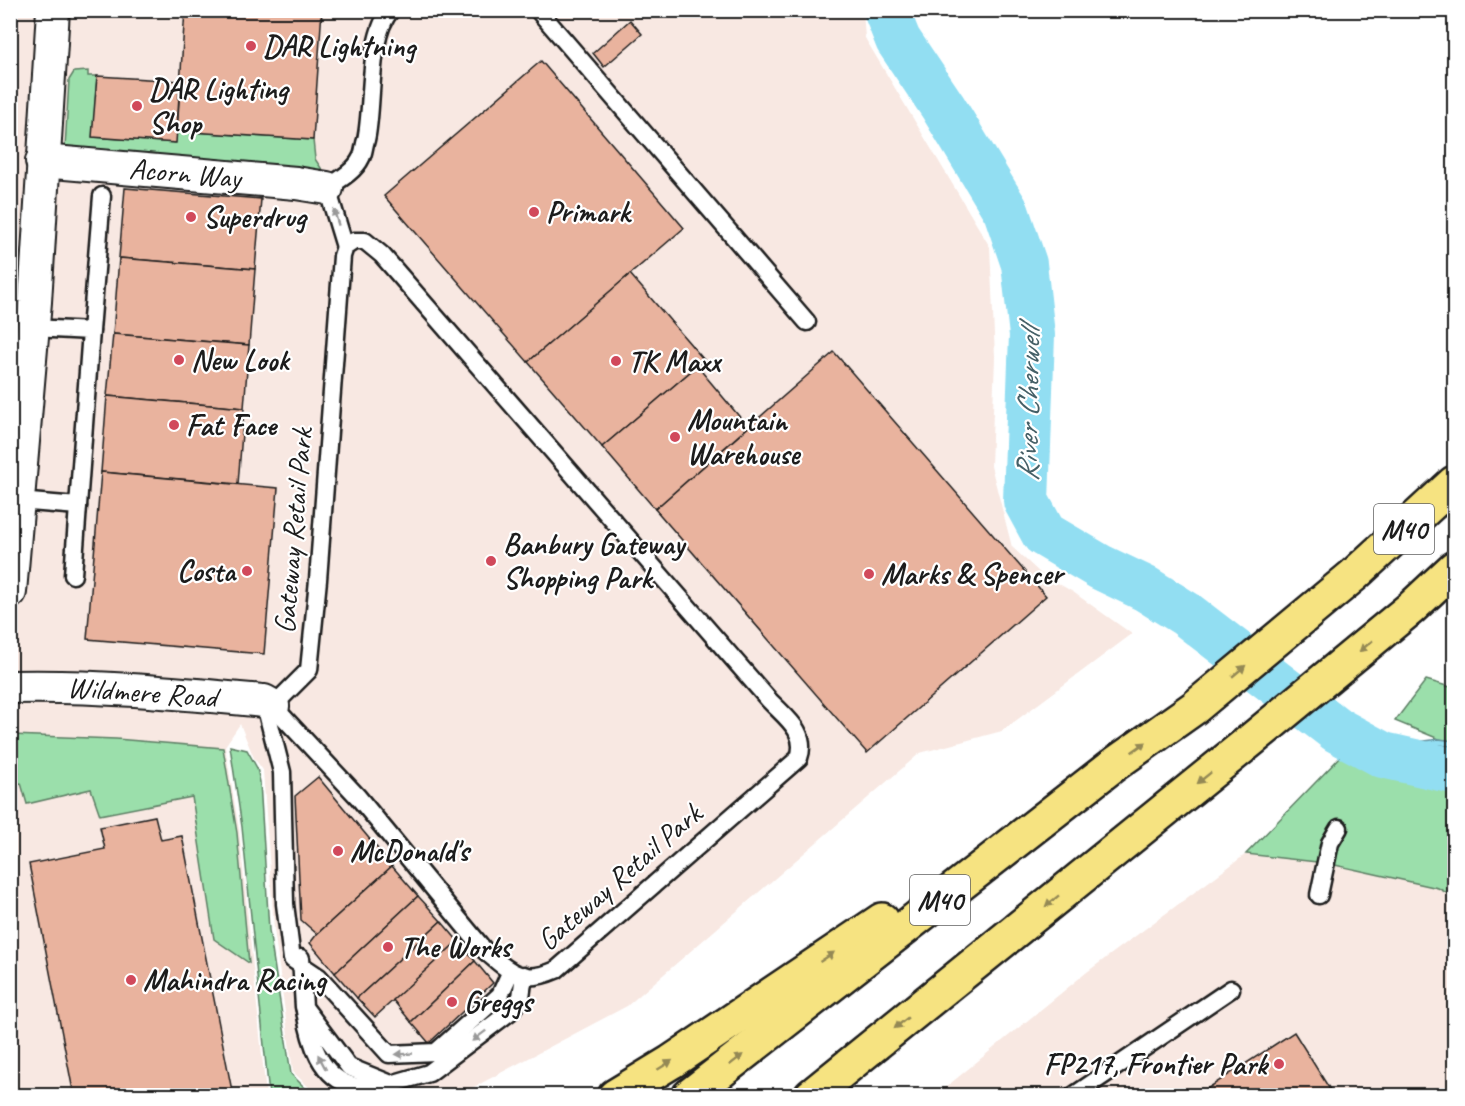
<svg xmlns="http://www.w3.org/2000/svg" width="1465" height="1106" viewBox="0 0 1465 1106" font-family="Caveat,sans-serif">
<rect width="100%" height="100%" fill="#fff"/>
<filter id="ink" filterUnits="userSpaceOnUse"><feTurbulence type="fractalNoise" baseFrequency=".0167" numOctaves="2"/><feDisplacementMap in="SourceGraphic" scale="12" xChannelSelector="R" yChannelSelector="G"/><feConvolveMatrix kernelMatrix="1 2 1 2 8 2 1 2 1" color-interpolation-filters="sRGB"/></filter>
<g filter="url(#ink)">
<g fill="#f8e8e2">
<path d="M 10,11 L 863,11 L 865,38 L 990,247 L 995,357 L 991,466 L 1012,547 L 1040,573 L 1073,592 L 1132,634 L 1002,731 L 920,753 L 627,1006 L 459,1095 L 317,1095 L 293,1072 L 274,929 L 263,770 L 254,758 L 240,724 L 225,746 L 239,829 L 266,1095 L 11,1095 Z"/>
<path d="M 1246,854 L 1326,863 L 1438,888 L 1454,897 L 1454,1095 L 935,1096 L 1087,972 Z"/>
</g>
<g fill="#9bdfab" stroke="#5c7e64" stroke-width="1.5">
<path d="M 88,71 L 88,76 L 97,76 L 93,137 L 175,143 L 177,131 L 313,140 L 315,159 L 325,174 L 65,148 L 69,80 L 74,72 Z"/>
<path d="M 1426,680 L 1454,688 L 1454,742 L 1439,739 L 1395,721 Z"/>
<path d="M 11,735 L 116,739 L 223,748 L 237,833 L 249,963 L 214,939 L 192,797 L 100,815 L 91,789 L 27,804 L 21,783 L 11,785 Z"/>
<path d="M 230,746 L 247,750 L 257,768 L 260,782 L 269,930 L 291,1074 L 312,1095 L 269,1095 L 242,827 Z"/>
<path d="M 1345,752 L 1454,784 L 1454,897 L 1438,888 L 1326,863 L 1246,854 Z"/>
</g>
<path fill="#92def2" stroke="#63909c" stroke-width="1.5" d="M 1439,739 L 1454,741 L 1454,781 L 1345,752 Z"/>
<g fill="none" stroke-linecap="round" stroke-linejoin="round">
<g stroke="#4b6a72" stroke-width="1.5">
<path d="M 1454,747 L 1439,745 L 1390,752 L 1388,755 L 1390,758 L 1454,775"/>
<path d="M 1454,754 L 1440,753 L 1428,755 L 1426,757 L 1428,760 L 1454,767"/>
</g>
<path stroke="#92def2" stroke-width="46" d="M 886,10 L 898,40 L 943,107 L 1006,211 L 1024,264 L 1032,335 L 1026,501 L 1044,534 L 1100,567 L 1146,589 L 1186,614 L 1337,730 L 1383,755 L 1454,771"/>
</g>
<g fill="#e9b39e" stroke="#1c1c1c" stroke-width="1.5">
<path d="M 10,10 L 16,10 L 14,45 L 10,45 Z"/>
<path d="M 185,10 L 322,10 L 313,140 L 177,131 Z"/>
<path d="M 630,20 L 642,34 L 604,67 L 593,53 Z"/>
<path d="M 541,61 L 684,228 L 528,362 L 384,196 Z"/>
<path d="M 97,76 L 180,81 L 176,143 L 92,137 Z"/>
<path d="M 125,188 L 261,199 L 255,269 L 119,258 Z"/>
<path d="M 119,258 L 255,269 L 249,345 L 113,334 Z"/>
<path d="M 630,274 L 704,360 L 602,447 L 528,362 Z"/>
<path d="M 113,334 L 249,345 L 244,408 L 107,396 Z"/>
<path d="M 834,352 L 1046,596 L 867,753 L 655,509 Z"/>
<path d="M 697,366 L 748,427 L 655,509 L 602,447 Z"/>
<path d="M 107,396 L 244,408 L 238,484 L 101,472 Z"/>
<path d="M 101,472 L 278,488 L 264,654 L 87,639 Z"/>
<path d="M 318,777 L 392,866 L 317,934 L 301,920 L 295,796 Z"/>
<path d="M 155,816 L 161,840 L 182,836 L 233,1096 L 74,1096 L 29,864 L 105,849 L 100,827 Z"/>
<path d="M 392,866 L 418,896 L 335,973 L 310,943 L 317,934 Z"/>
<path d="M 418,896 L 441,921 L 357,998 L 335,973 Z"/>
<path d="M 441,921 L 458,941 L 375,1017 L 357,998 Z"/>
<path d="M 458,941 L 475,961 L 411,1022 L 393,1000 Z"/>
<path d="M 475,961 L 493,983 L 429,1043 L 411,1022 Z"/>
<path d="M 1294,1032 L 1334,1096 L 1196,1096 Z"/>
</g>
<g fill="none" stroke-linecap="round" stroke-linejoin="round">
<defs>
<g id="service">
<path d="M 538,10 L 807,322"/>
<path d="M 354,241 L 365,241 L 382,255 L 769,700 C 786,718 808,732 799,758 L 556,970 C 522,985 511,973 485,951 L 358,797 L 273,706 L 309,670 L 318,580 L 342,256 L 345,247 Z"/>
<path d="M 345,247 L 327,188 C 339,180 355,171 361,158 C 364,153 364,145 366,140 C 374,105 367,36 391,10"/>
<path d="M 91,331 L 102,196"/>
<path d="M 18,501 L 78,506 L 91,331 L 33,328"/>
<path d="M 73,575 L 78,506"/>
<path d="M 264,701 L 282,772 L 285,904 L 292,959 L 319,977 L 389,1054 L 436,1052 L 500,995 L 510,973"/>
<path d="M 1319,895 L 1330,843 L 1339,828"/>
<path d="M 301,958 L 304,1007 L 349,1067 L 391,1084 L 429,1073 L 511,1011 L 521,997 L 524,975"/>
<path d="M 305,1011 C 310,1041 320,1078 354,1086 C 363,1088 377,1085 387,1085"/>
<path d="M 1073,1096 L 1231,989"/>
</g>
<g id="minor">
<path d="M 42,161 L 296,183 L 327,188"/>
<path d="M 10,592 L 35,302 L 53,10"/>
<path d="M 10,687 C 96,685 179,693 264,701 L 273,706"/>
</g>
<g id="motorway">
<path d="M 615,1096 L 671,1062 L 882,920"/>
<path d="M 689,1096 L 1112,766 L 1194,708 L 1354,575 L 1454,483"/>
<path d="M 811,1096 L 1250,741 L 1411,608 L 1454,568"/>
</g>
</defs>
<use href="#service" stroke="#1c1c1c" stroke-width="21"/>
<use href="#minor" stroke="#1c1c1c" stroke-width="36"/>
<use href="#motorway" stroke="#1c1c1c" stroke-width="38"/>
<use href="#service" stroke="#fff" stroke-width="16"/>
<use href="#minor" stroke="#fff" stroke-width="32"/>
<use href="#motorway" stroke="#f6e381" stroke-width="33"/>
</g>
<defs><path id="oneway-solid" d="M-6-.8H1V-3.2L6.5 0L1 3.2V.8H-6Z" transform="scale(1.5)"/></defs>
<g fill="#999">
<use href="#oneway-solid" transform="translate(336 217) rotate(-107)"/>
<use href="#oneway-solid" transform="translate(479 1036) rotate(143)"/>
<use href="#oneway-solid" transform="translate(404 1054) rotate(177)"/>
<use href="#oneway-solid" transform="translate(322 1062) rotate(-118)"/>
</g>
<g fill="#948954">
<use href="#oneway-solid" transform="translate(1366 646) rotate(140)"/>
<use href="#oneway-solid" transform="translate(1239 671) rotate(-40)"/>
<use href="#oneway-solid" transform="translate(1139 747) rotate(-35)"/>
<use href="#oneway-solid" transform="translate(1204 778) rotate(141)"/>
<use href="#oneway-solid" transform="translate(1052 901) rotate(141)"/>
<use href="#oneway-solid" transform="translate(827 957) rotate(-34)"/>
<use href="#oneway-solid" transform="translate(901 1023) rotate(141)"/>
<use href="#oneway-solid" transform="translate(736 1060) rotate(-38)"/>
<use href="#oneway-solid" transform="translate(665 1065) rotate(-32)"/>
</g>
</g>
<g fill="#d1495b" stroke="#fff" stroke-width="2">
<circle cx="251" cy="46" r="6"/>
<circle cx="137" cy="106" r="6"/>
<circle cx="534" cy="212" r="6"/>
<circle cx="191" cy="217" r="6"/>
<circle cx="179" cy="360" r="6"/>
<circle cx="616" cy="361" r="6"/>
<circle cx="174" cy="425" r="6"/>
<circle cx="675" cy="437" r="6"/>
<circle cx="491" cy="561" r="6"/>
<circle cx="247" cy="571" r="6"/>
<circle cx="869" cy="574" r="6"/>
<circle cx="338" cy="851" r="6"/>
<circle cx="388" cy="947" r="6"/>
<circle cx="131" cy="980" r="6"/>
<circle cx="452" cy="1002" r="6"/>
<circle cx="1279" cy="1064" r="6"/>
</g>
<g text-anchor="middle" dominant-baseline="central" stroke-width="4.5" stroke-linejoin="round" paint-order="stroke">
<g fill="#fff" stroke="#606060" stroke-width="1.5">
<rect x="1374" y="504" width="60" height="50" rx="4.5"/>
<rect x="910" y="875" width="60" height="50" rx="4.5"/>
</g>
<g font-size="28" font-weight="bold" fill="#1c1c1c">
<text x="1404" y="529">M40</text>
<text x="940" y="900">M40</text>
</g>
<g font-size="30" font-weight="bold" fill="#1c1c1c" stroke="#fff" text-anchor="start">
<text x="263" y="46">DAR Lightning</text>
<text x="149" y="89">DAR Lighting<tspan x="149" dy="34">Shop</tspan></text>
<text x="546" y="212">Primark</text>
<text x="203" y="217">Superdrug</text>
<text x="191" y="360">New Look</text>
<text x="628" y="361">TK Maxx</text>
<text x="687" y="420">Mountain<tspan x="687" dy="34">Warehouse</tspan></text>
<text x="186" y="425">Fat Face</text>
<text x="503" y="544">Banbury Gateway<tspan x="503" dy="34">Shopping Park</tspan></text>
<text x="235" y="571" text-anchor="end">Costa</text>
<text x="881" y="574">Marks &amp; Spencer</text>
<text x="350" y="851">McDonald's</text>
<text x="400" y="947">The Works</text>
<text x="143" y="980">Mahindra Racing</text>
<text x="464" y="1002">Greggs</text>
<text x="1267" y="1064" text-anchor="end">FP217, Frontier Park</text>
</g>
<g font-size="30" fill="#1c1c1c" stroke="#fff">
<text transform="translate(185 173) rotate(5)">Acorn Way</text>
<text transform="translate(293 531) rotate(-85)">Gateway Retail Park</text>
<text transform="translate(142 692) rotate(4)">Wildmere Road</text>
<text transform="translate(619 877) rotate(-41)">Gateway Retail Park</text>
</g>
<g font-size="32" font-style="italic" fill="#456067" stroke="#fff">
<text transform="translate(1028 405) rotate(-89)">River Cherwell</text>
</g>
</g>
<rect width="1465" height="1106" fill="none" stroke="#fff" stroke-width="36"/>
<rect x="18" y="18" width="1429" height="1070" fill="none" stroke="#1c1c1c" stroke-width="2" filter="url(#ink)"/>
</svg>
